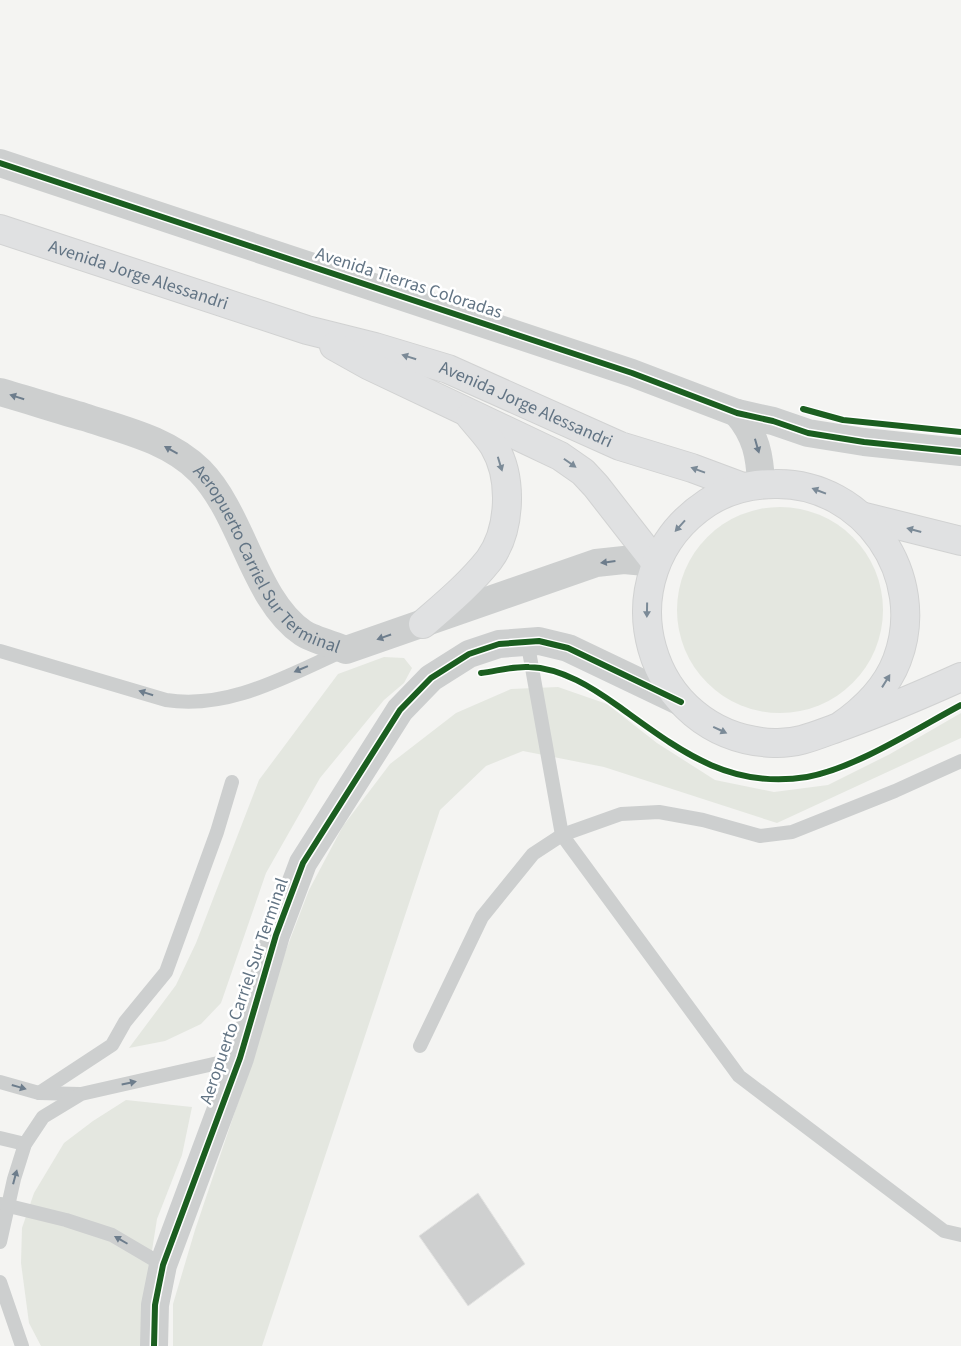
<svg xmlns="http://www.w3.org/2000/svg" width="961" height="1346" viewBox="0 0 961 1346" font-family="'Source Sans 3',sans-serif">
<rect width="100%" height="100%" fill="#f4f4f2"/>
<g fill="#e4e7e0">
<circle cx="780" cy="610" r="103"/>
<path d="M 384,657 L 404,658 L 412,668 L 404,683 L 384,700 L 320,778 L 266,873 L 221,1003 L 201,1024 L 165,1041 L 129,1048 L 176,985 L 196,943 L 259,780 L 338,674 Z"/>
<path d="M 558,687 L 607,704 L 657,743 L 715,780 L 774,792 L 828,785 L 890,754 L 961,713 L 961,738 L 777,823 L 604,767 L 523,751 L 486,766 L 440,810 L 262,1346 L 173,1346 L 173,1304 L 195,1230 L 250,1067 L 273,984 L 309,890 L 343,826 L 390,764 L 456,713 L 511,689 Z"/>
<path d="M 126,1100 L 192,1107 L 182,1155 L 157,1219 L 144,1301 L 143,1346 L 41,1346 L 29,1323 L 21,1263 L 22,1228 L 34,1193 L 64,1143 L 93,1121 Z"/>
</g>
<path fill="#cfd0d0" stroke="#e3e3e2" d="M 478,1193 L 525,1264 L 468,1306 L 419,1236 Z"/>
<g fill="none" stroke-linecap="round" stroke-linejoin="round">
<defs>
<g id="trunk">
<path id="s2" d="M 0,229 L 307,330 L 375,347 L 448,369 L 620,446 L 692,468 L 743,487"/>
<path d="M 334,346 L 368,365 L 560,456 L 583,472 L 596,486 L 656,563"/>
<path d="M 861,516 L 961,541"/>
<path d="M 423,624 C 446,604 470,584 489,560 C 511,530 513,478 494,446 C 487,435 478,426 470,416"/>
<path d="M 839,727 C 864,710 886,689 897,660 C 929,576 864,482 775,484 C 751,484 727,490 707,503 C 600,574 645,738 774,743 C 799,744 819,734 842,726 C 884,711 921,695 961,677"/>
</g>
</defs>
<use href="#trunk" stroke="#d1d2d2" stroke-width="30"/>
<g stroke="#cdcfcf" stroke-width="14">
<path d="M 527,640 L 562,835 L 739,1076 L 944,1231 L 961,1235"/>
<path d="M 0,651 L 166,700 C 230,710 288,675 345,650"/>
<path d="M 420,1046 L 482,917 L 533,854 L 562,835 L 621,814 L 659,812 L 703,820 L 760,836 L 792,832 L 895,791 L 961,761"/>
<path d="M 0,1082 L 39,1093 L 80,1094"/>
<path d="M 39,1093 L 112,1045 L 125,1022 L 166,972 L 217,832 L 232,782"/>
<path d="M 0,1138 L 25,1144"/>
<path d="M 1,1204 L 66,1220 L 112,1235 L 163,1265"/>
<path d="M 0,1242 L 14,1179 L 25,1144 L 43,1117 L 81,1094 L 240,1058"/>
<path d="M 0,1282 L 22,1346"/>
</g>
<g stroke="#cdcfcf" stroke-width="28">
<path id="s1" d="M 0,392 C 28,400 56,409 84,417 C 124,430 169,440 200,471 C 243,515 254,600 303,633 C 312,639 334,645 346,650 L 596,563 L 624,560 L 656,563"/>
<path d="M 154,1346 L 155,1305 L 163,1265 L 240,1058 L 276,935 L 303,863 L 400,710 L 431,678 L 469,654 L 499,644 L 539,641 L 568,648 L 681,702"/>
</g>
<g stroke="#cdcfcf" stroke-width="28">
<path d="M 0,163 L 632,373 L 737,413 L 773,421 L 808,433 L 864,442 L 961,452"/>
<path d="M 737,413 C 756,435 760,456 761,484"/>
</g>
<use href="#trunk" stroke="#e0e1e2" stroke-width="28"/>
<defs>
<g id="cycleway">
<path d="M 0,163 L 632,373 L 737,413 L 773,421 L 808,433 L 864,442 L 961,452"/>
<path d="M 803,409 L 843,420 L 961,432"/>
<path d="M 481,673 C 497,671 513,666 529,667 C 562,668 593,688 618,706 C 678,749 728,790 807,777 C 856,768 916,729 961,705"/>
<path d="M 154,1346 L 155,1305 L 163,1265 L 240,1058 L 276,935 L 303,863 L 400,710 L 431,678 L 469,654 L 499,644 L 539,641 L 568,648 L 681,702"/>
</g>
</defs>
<use href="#cycleway" stroke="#fff" stroke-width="9"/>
<use href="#cycleway" stroke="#1b5e20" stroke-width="6"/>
</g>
<defs><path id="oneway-solid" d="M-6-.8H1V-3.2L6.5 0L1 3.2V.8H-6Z" transform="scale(1.25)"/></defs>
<g fill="#7b8a97">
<use href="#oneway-solid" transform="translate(409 357) rotate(-163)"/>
<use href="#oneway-solid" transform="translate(570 463) rotate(35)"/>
<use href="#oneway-solid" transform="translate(500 464) rotate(73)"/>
<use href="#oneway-solid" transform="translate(698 470) rotate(-160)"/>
<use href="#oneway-solid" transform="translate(819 491) rotate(-159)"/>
<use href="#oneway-solid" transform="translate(680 526) rotate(132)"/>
<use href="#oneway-solid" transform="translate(914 530) rotate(-165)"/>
<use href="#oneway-solid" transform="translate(647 610) rotate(91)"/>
<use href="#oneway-solid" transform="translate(886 681) rotate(-58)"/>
<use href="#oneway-solid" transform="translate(720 730) rotate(25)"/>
</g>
<g fill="#6d7d8c">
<use href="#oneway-solid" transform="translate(17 397) rotate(-163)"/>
<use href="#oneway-solid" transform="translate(757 446) rotate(74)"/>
<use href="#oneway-solid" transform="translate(171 450) rotate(-151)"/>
<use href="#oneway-solid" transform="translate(608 562) rotate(173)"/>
<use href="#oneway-solid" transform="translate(384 637) rotate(161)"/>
<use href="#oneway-solid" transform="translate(301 669) rotate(157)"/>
<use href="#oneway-solid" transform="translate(146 693) rotate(-162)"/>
<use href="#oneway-solid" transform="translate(129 1083) rotate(-12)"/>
<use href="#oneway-solid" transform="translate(19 1087) rotate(16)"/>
<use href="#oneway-solid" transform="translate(15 1177) rotate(-75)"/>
<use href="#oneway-solid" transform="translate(121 1240) rotate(-150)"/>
</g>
<g text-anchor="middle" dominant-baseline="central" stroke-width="5" stroke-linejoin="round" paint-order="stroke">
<g font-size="18" fill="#627484" stroke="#fff">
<text stroke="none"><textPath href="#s2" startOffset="146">Avenida Jorge Alessandri</textPath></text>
<text transform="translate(409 283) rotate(18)">Avenida Tierras Coloradas</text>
<text stroke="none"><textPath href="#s2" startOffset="555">Avenida Jorge Alessandri</textPath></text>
<text stroke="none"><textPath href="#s1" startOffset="331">Aeropuerto Carriel Sur Terminal</textPath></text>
<text transform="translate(244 991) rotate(-71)">Aeropuerto Carriel Sur Terminal</text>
</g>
</g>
</svg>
